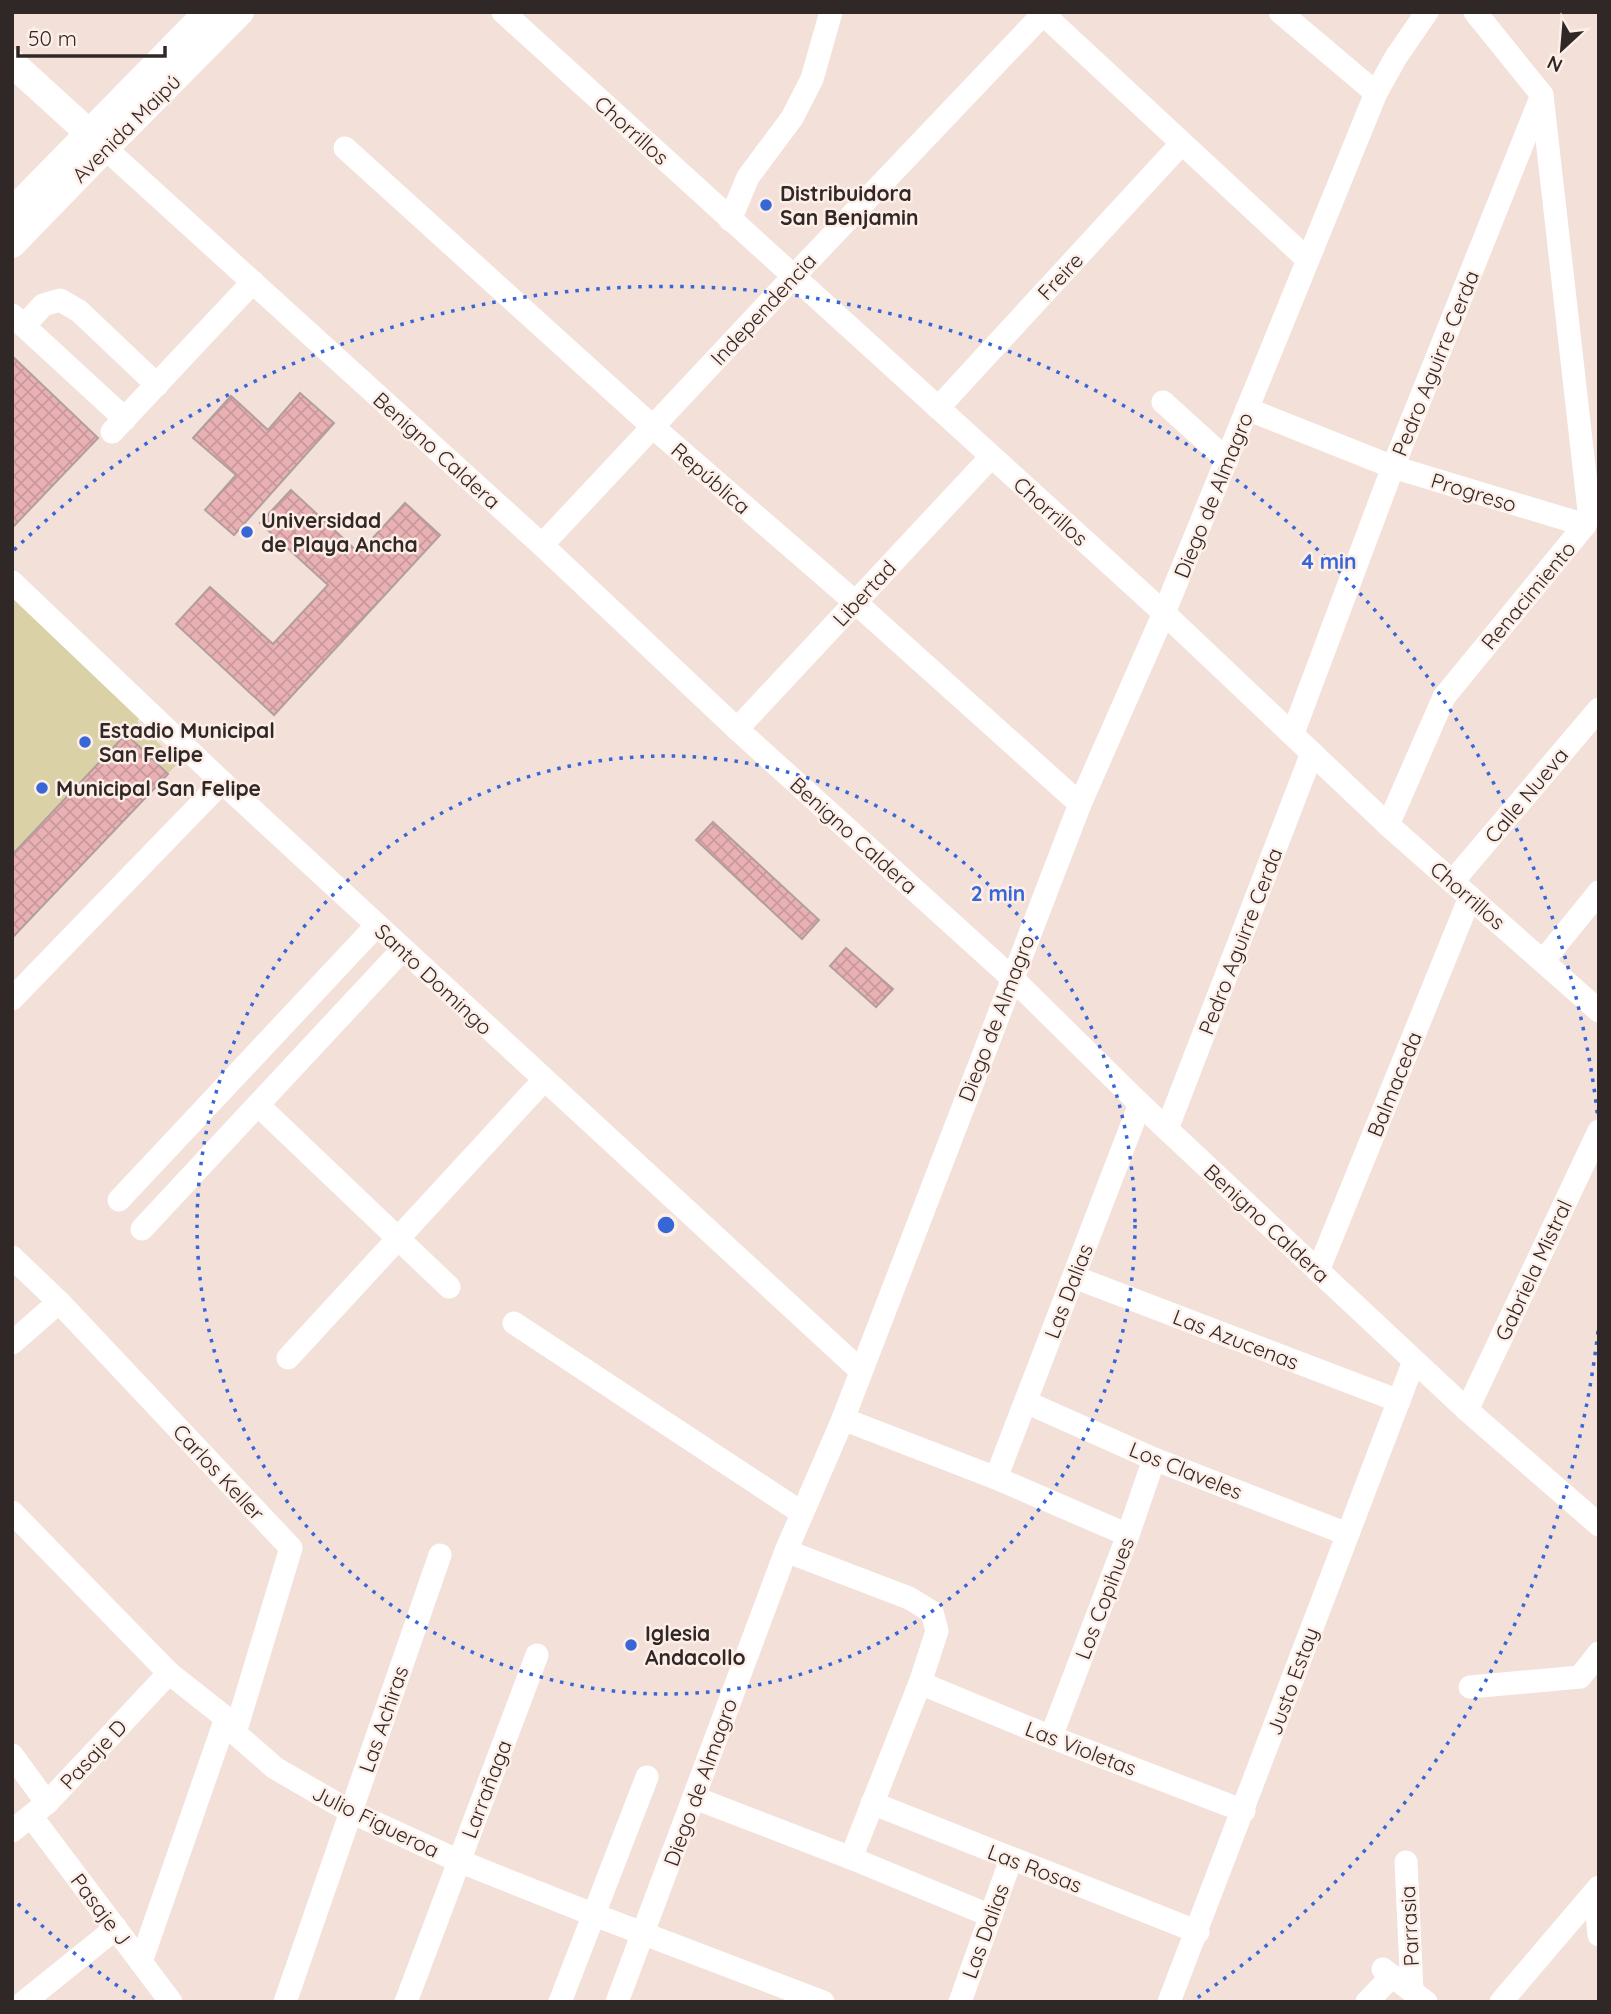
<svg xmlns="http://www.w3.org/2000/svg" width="1611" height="2014" viewBox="0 0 1611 2014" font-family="Quicksand,sans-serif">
<defs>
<pattern id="building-cross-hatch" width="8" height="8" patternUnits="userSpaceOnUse" patternTransform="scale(1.75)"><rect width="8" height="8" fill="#eab1b4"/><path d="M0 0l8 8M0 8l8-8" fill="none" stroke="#c9989b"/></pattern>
</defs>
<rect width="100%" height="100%" fill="#f3e0d8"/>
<path fill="#dad2a6" d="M 12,586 L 145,712 L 137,721 L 178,763 L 12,938 Z"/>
<g fill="url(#building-cross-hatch)" stroke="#b29e9f" stroke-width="2">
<path d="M 12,356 L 98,438 L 12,528 Z"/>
<path d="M 300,393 L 334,423 L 234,535 L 205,510 L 236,475 L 193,438 L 231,396 L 268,430 Z"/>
<path d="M 291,490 L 359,553 L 405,503 L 440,535 L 274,715 L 176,624 L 210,587 L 273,644 L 328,585 L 260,523 Z"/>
<path d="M 126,734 L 168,774 L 12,938 L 12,855 Z"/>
<path d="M 713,822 L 819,920 L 802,939 L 696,840 Z"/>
<path d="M 846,948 L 893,989 L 876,1007 L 830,966 Z"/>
</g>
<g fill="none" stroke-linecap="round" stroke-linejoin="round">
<g stroke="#fff" stroke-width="23">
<path d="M 503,12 L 1164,613 L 1388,825 L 1599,1011"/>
<path d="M 1041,12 L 1307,259"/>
<path d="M 1280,12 L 1376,93"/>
<path d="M 105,148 L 542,545 L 737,729 L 1012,978 L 1140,1104 L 1467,1410 L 1599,1525"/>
<path d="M 345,148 L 653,427 L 855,602 L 1080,804"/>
<path d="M 730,220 L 748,177 L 792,118 L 812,79 L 831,12"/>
<path d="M 12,315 L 125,419"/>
<path d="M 24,326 L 43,305 L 60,300 L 79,311 L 157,385"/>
<path d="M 1163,402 L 1227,460"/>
<path d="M 938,408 L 1182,143"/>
<path d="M 1247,409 L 1393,467 L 1585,525"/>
<path d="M 112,432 L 253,282"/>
<path d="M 542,545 L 793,277 L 1045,12"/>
<path d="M 12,582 L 222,782 L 861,1371"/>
<path d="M 737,729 L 991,457"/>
<path d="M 1293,733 L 1393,467 L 1542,95 L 1475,12"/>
<path d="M 1388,825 L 1444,697 L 1585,525 L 1589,511 L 1542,95"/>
<path d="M 1453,881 L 1599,709"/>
<path d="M 1543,961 L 1599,892"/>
<path d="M 12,999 L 222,782"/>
<path d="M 258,1105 L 449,1287"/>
<path d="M 1167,1129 L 1312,753"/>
<path d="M 119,1200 L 377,925"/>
<path d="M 142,1229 L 403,949"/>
<path d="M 12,1257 L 59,1302 L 291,1548 L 235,1733"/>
<path d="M 1318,1271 L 1470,897"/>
<path d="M 1074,1277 L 1399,1401"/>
<path d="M 514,1323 L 802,1513"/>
<path d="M 12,1343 L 59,1302"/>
<path d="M 288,1358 L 544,1080"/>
<path d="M 1026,1402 L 1154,1459 L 1347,1534"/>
<path d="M 1467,1410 L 1599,1131"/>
<path d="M 843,1419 L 996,1478 L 1128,1535"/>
<path d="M 996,1478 L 1140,1104"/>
<path d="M 12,1512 L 169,1673 L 226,1718 L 235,1733 L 275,1768 L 351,1812 L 459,1861 L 592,1914 L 823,2002"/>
<path d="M 786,1551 L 909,1598 L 932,1612 L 937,1631 L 920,1683 L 851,1858"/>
<path d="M 920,1683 L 1051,1737 L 1244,1811"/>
<path d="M 1470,1687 L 1580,1677 L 1599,1653"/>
<path d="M 1051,1737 L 1128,1535 L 1154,1459"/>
<path d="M 12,1755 L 47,1803"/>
<path d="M 695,1798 L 851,1858 L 991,1916"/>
<path d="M 872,1803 L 1198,1932"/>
<path d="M 31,1816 L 171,2002"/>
<path d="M 12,1831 L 47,1803 L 169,1673"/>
<path d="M 1406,1862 L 1412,1991"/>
<path d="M 1595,1892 L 1599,1935"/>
<path d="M 141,1962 L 226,1718"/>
<path d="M 1383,1969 L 1426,2002"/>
<path d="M 24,2002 L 116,1928"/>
<path d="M 285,2002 L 440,1555"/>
<path d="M 406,2002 L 537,1655"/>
<path d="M 560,2002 L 647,1777"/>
<path d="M 617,2002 L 786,1551 L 843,1419 L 1080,804 L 1164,613 L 1376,93 L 1396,57 L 1427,12"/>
<path d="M 960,2002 L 1011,1859"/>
<path d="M 1169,2002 L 1414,1361"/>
<path d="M 1367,2002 L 1392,1976"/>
<path d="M 1501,2002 L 1599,1887"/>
</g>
<g stroke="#fff" stroke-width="28">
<path d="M 12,63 L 101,144"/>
<path d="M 12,212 L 208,12"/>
<path d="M 12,244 L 105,148 L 240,12"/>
</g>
</g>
<g fill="none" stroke="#3766d6" stroke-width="3.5" stroke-dasharray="3.5 7">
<circle cx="666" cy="1225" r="469"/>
<path d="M1598 1331A938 938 0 0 1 1197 1998M135 1998A938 938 0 0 1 14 1900M14 550A938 938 0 0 1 1598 1119"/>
</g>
<g fill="#3766d6" stroke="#feeee8" stroke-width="2.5">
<circle cx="766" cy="205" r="7"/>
<circle cx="247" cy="532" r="7"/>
<circle cx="85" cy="742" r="7"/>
<circle cx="42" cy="788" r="7"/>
<circle cx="631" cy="1645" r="7"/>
</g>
<g text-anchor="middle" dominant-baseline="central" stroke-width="5" stroke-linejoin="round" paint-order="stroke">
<g font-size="21" fill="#302826" stroke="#feeee8">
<text transform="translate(126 128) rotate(-45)">Avenida Maipú</text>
<text transform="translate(632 130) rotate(42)">Chorrillos</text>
<text transform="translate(1060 276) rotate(-47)">Freire</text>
<text transform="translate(763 309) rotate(-47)">Independencia</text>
<text transform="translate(1435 363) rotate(-68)">Pedro Aguirre Cerda</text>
<text transform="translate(437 450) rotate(42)">Benigno Caldera</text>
<text transform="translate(711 478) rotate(41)">República</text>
<text transform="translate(1474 492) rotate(17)">Progreso</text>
<text transform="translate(1213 495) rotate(-68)">Diego de Almagro</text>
<text transform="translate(1051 511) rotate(42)">Chorrillos</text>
<text transform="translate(864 593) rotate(-47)">Libertad</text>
<text transform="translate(1528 595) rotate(-50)">Renacimiento</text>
<text transform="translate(1526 795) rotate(-50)">Calle Nueva</text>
<text transform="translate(854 835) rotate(42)">Benigno Caldera</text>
<text transform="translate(1468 895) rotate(41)">Chorrillos</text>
<text transform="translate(1240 941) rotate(-69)">Pedro Aguirre Cerda</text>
<text transform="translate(434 979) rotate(43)">Santo Domingo</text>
<text transform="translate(996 1018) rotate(-69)">Diego de Almagro</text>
<text transform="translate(1394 1084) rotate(-68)">Balmaceda</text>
<text transform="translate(1267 1223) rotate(43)">Benigno Caldera</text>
<text transform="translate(1533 1270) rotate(-65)">Gabriela Mistral</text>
<text transform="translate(1068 1291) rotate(-69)">Las Dalias</text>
<text transform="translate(1236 1339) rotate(21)">Las Azucenas</text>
<text transform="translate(1186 1470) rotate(22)">Los Claveles</text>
<text transform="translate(219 1472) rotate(47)">Carlos Keller</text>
<text transform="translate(1104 1598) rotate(-69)">Los Copihues</text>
<text transform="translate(1292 1681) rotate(-70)">Justo Estay</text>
<text transform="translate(383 1719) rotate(-71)">Las Achiras</text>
<text transform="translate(1081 1748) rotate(21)">Las Violetas</text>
<text transform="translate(93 1754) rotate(-47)">Pasaje D</text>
<text transform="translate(700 1782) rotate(-70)">Diego de Almagro</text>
<text transform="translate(486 1789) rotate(-69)">Larrañaga</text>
<text transform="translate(376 1821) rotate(26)">Julio Figueroa</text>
<text transform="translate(1035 1868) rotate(21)">Las Rosas</text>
<text transform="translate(101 1909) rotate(53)">Pasaje J</text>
<text transform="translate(1409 1926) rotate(-93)">Parrasia</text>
<text transform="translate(985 1931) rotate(-70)">Las Dalias</text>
</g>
<g font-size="21" font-weight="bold" fill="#302826" stroke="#feeee8" text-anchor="start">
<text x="780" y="193">Distribuidora<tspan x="780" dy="24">San Benjamin</tspan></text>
<text x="261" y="520">Universidad<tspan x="261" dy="24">de Playa Ancha</tspan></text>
<text x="99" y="730">Estadio Municipal<tspan x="99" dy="24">San Felipe</tspan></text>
<text x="56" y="788">Municipal San Felipe</text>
<text x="645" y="1633">Iglesia<tspan x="645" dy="24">Andacollo</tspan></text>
</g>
</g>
<circle cx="666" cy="1225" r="10" fill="#3766d6" stroke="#feeee8" stroke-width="3.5"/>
<g font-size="21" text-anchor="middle" font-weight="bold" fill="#3766d6" stroke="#feeee8" stroke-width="5" stroke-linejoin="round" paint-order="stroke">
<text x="1329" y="569">4 min</text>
<text x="998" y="901">2 min</text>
</g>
<rect width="1611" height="2014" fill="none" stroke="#302826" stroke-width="28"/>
<g transform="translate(1562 49) rotate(206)" stroke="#feeee8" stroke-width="5" paint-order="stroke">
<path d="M0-5L12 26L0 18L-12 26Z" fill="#302826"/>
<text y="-10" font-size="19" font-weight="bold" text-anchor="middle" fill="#302826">N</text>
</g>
<path d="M18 46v10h147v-10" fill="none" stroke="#302826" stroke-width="3.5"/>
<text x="28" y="46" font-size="21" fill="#302826" stroke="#feeee8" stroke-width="5" paint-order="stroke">50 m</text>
</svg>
